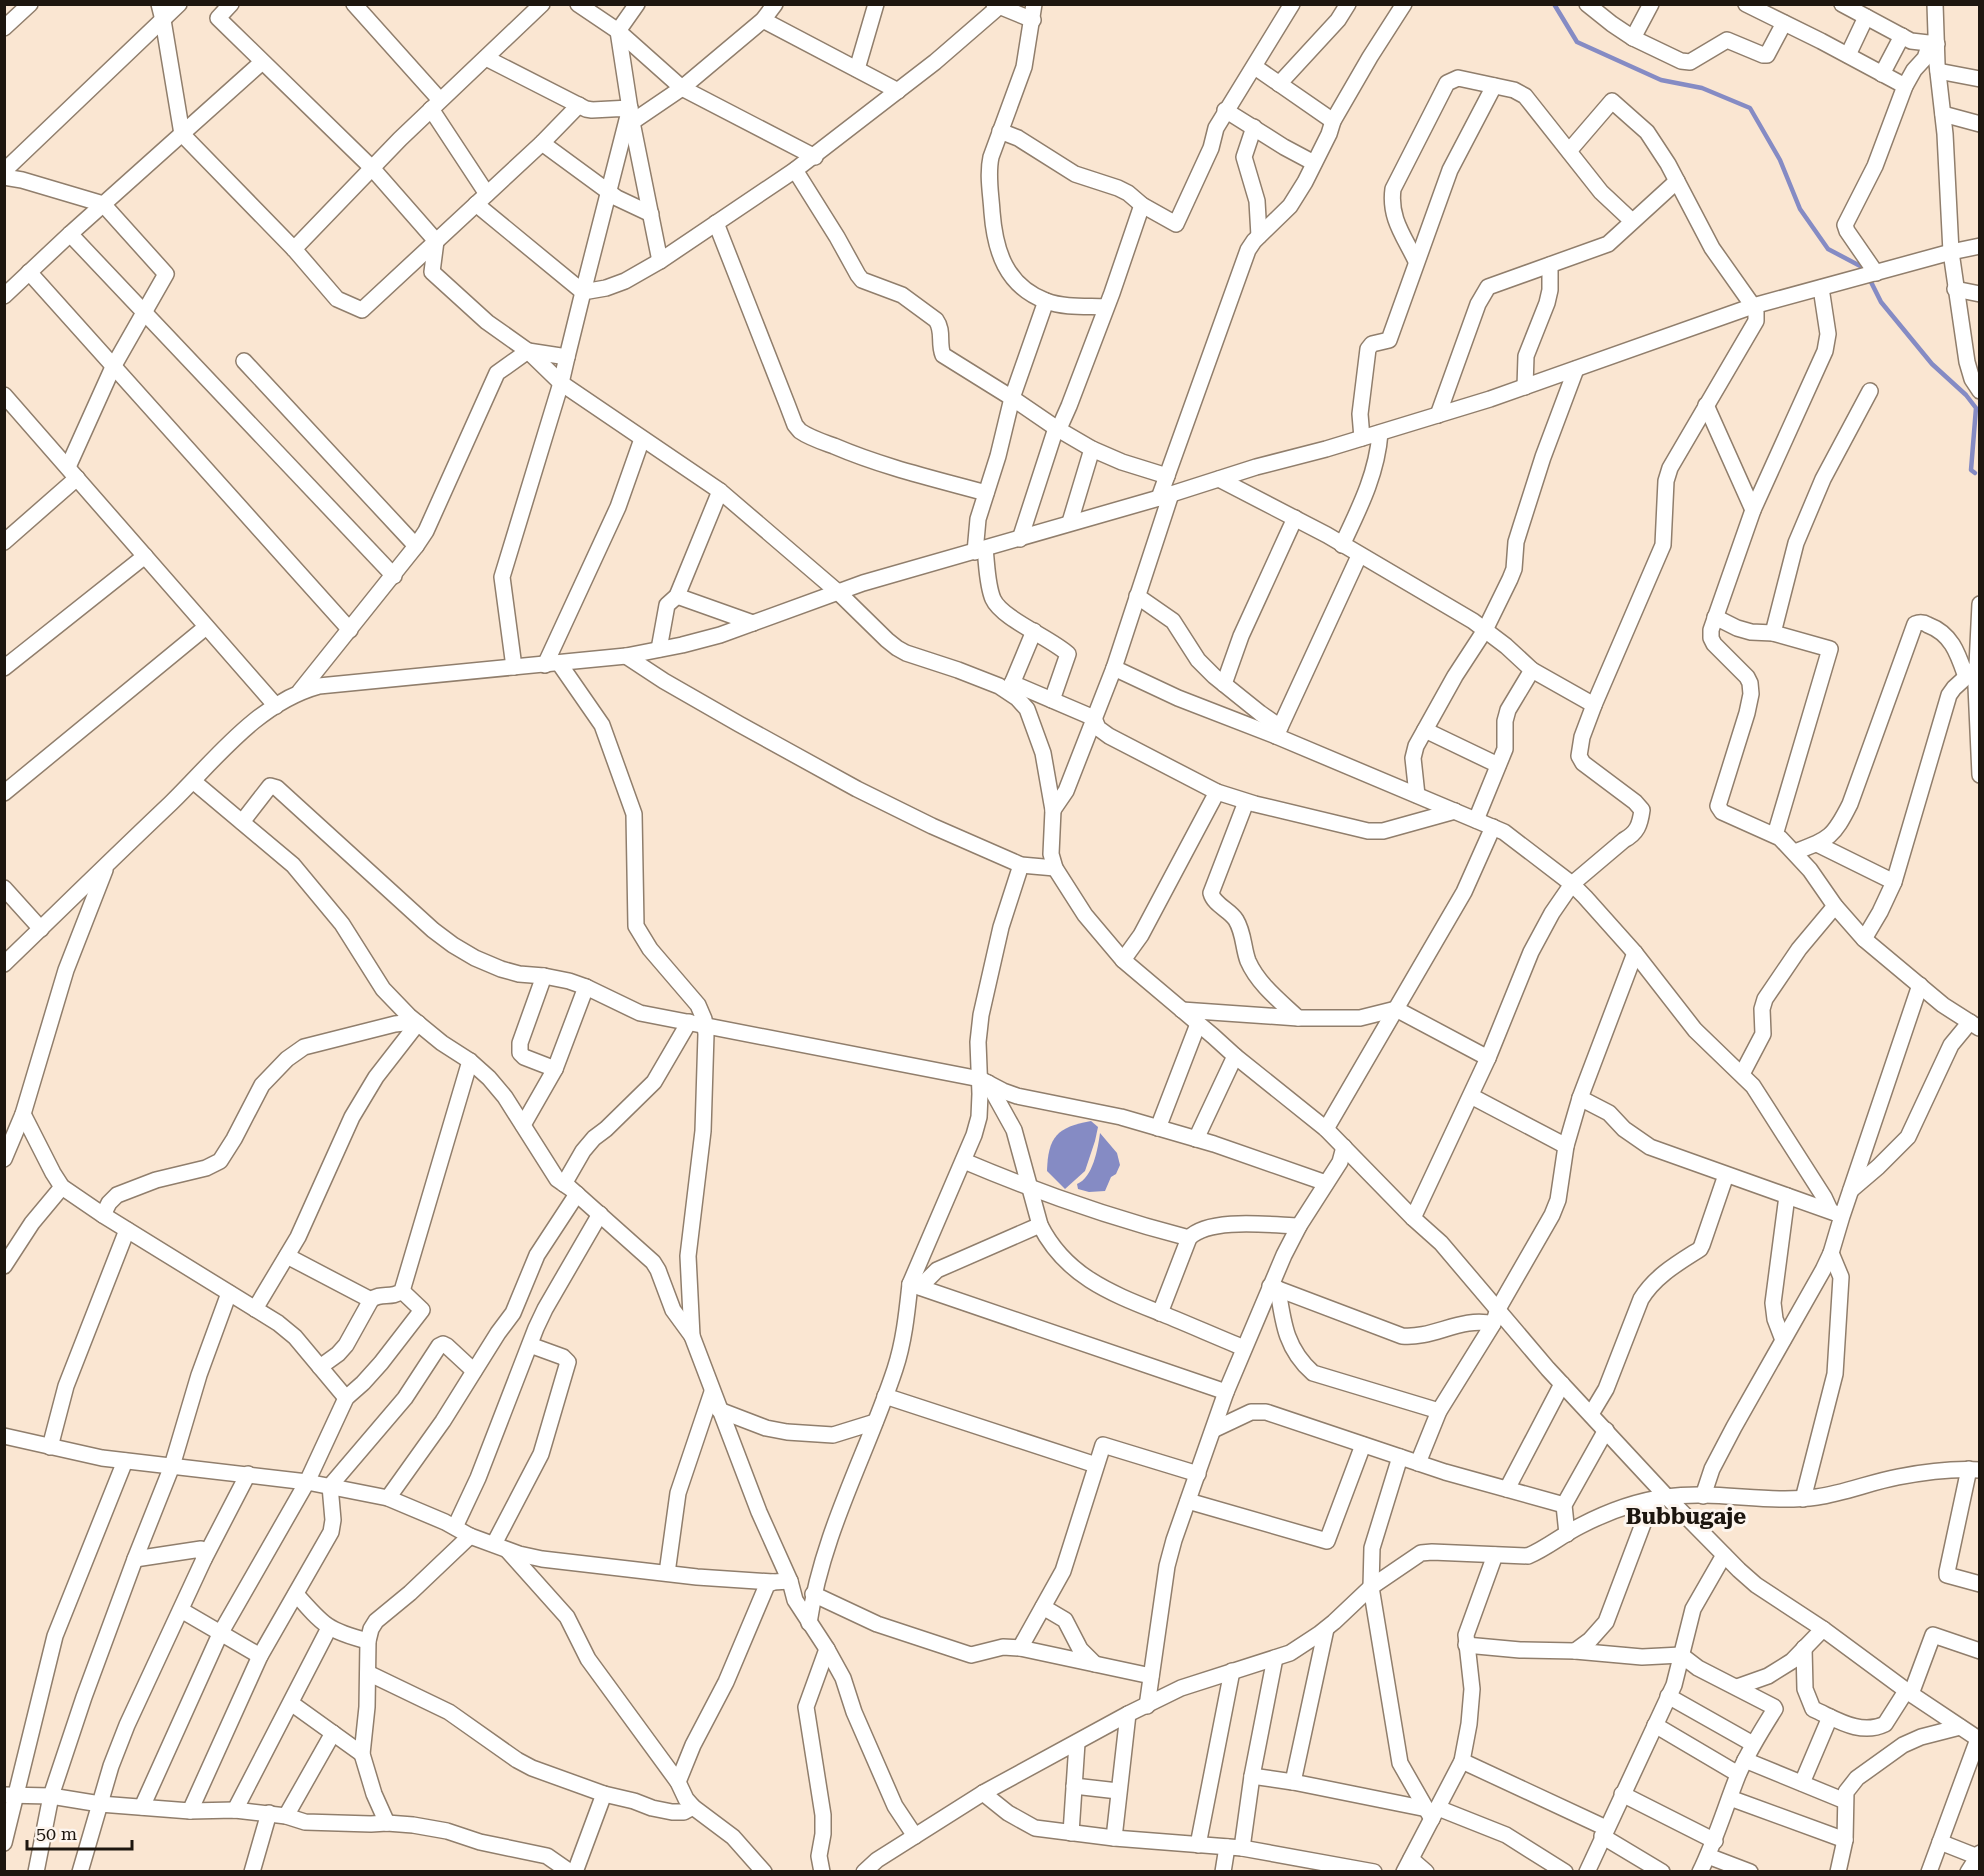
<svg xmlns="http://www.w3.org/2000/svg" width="1984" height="1876" viewBox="0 0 1984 1876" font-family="'Roboto Serif',serif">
<rect width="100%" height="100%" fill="#fae6d2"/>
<g fill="#858bc4">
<path d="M 1091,1121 L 1098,1127 L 1095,1141 L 1085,1171 L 1065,1189 L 1047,1171 C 1048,1137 1057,1127 1091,1121 Z"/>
<path d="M 1100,1133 L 1117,1153 L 1120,1165 L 1116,1174 L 1111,1177 L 1105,1191 L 1089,1192 L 1078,1189 L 1077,1184 C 1093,1178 1098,1148 1100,1133 Z"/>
</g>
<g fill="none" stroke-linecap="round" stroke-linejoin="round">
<g stroke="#858bc4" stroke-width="4.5">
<path d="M 1554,4 L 1577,42 L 1661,80 L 1702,88 L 1750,108 L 1780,160 L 1800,209 L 1828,249 L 1864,268"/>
<path d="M 1869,278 L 1881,302 L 1932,364 L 1966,395 L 1976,408 L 1971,470 L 1975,473"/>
</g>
<defs>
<g id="minor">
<path d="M 159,4 L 163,20 L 182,134 L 294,249 L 337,299 L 362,310 L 542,143 L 579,105"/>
<path d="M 231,4 L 218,18 L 372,168 L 436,241 L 432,272 L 487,322 L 528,351 L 561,383 L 720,491 L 839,593 L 887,640 L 897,648 L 906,653 L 958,670 L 999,686 L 1017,698 L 1027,709 L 1043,753 L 1053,810 L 1051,854 L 1055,868 L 1085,915 L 1123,960 L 1213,1036 L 1235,1056 L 1326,1129 L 1413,1218 L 1441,1243 L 1548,1369 L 1667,1497 L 1739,1570 L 1756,1585 L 1823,1629 L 1911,1694 L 1980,1740"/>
<path d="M 354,4 L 440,100"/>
<path d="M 578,4 L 618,31 L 682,88 L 815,157"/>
<path d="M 637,4 L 618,31 L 632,122 L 660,261"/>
<path d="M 994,4 L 1033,20"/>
<path d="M 1034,4 L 1024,67 L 991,157 C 987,175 991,194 992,212 C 995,251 1006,286 1046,301 C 1065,308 1087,306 1106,307"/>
<path d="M 1587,4 L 1612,24 L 1633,38 L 1681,61 L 1690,62 L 1727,40 L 1763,55 L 1767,55 L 1784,23"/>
<path d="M 1746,4 L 1821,41 L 1905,86"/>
<path d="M 1842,4 L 1911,41 L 1937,44"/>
<path d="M 1935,4 L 1937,64 L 1945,134 L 1951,252 L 1967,362 L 1972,379 L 1980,391"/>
<path d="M 763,20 L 898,91"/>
<path d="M 4,28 L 30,4"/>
<path d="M 1633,38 L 1651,4"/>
<path d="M 1848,55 L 1866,17"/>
<path d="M 1255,67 L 1333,121"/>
<path d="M 857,69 L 876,4"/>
<path d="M 1938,71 L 1980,79"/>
<path d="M 1882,74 L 1902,36"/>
<path d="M 1279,84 L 1338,20 L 1348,4"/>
<path d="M 431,109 L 487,194"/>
<path d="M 1225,110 L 1284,147 L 1314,163"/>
<path d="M 1943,114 L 1980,124"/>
<path d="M 632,122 L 682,88 L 763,20 L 775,4"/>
<path d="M 1254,127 L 1244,157 L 1257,201 L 1259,236"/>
<path d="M 1000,131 L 1018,138 L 1075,174 L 1118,188 L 1128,193 L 1142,205 L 1176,224 L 1211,148 L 1216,128 L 1292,4"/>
<path d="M 542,143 L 617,198 L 651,214"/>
<path d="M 795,170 L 837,237 L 858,275 L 862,280 L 902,295 L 936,320 C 944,331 938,343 943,355 L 1012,398 L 1056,428 L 1092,449 L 1122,462 L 1167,476"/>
<path d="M 4,171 L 179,4"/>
<path d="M 4,177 L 22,180 L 103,204 L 166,274 L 113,367 L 68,467"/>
<path d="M 476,204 L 583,292 L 630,108 L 592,110 L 586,109 L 486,58"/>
<path d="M 716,223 L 787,404 L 795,425 L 800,431 C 810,438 823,442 834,446 C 883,467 935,479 986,493"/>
<path d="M 70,234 L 394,576"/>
<path d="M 294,249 L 400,139 L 542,4"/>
<path d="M 1416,261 C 1404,236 1389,218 1393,189 L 1447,83 L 1458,78 L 1514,90 L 1525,96 L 1601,192 L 1632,221"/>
<path d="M 29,272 L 350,630"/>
<path d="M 1876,273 L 1847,231 L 1845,225 L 1875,166 L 1905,86 L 1914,70 L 1925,58 L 1930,43"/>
<path d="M 1821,288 L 1828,334 L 1825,351 L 1753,510 L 1711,630 L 1711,638 L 1714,644 L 1747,677 L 1750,683 L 1751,694 L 1747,713 L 1718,806 L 1722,812 L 1780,838 L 1810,870 L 1835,906 L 1864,939 L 1943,1005 L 1979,1028"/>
<path d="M 1955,289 L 1980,294"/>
<path d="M 4,296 L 70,234 L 261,63"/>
<path d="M 244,361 L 416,546"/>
<path d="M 1525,387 L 1526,356 L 1547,303 L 1550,290 L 1550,265"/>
<path d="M 4,395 L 276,706"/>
<path d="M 1706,405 L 1753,510"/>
<path d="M 1438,415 L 1478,304 L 1488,287 L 1608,244 L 1677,181"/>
<path d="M 1362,438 L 1360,414 L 1368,349 L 1372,344 L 1389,340 L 1450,170 L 1494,86"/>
<path d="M 1219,479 L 1327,535 L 1473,621 L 1506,646 L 1532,670 L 1594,705"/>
<path d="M 1159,498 L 1248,250 L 1254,241 L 1290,206 L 1305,182 L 1329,134 L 1333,121 L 1370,57 L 1404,4"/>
<path d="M 1070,522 L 1092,449"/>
<path d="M 1020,539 L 1056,428 L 1061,424 L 1069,406 L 1112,293 L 1142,205"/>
<path d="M 4,542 L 77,478"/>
<path d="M 1342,545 C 1359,509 1377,474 1380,433"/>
<path d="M 985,549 C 987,565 987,585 993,599 C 1002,619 1051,638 1068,654 L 1052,700"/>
<path d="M 975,552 L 978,519 L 998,456 L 1012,398 L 1046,301"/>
<path d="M 677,596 L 753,623"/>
<path d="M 1137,596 L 1173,621 L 1198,660 L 1214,676 L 1260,713 L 1280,727"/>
<path d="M 1980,604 L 1976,686 L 1980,775"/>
<path d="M 1715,617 L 1737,628 L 1751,632 L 1773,633 L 1830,649 L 1775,835"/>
<path d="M 1773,633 L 1796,543 L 1823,479 L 1870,391"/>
<path d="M 659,649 L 667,605 L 677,596 L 720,491"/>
<path d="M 626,656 L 664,681 L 739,724 L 857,789 L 932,826 L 1021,865 L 1055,868"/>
<path d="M 559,663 L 602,725 L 634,814 L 636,926 L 650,949 L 698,1005 L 704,1019 L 706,1034 L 703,1131 L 688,1256 L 692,1336 L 759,1512 L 790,1581 L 795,1600 L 827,1649 L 843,1678 L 854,1712 L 895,1806 L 915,1836"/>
<path d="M 545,665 L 618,507 L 642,439"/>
<path d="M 514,667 L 502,577 L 561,383 L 567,357"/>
<path d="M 4,668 L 145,556"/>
<path d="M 1114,668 L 1178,698 L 1276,736 L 1504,832 L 1572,884 L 1585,897 L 1635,953 L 1695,1030 L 1753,1086 L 1824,1197 L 1830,1210"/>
<path d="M 1012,683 L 1094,718 L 1098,728 L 1109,736 L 1217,792 L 1255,804 L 1368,831 L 1383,831 L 1455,811"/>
<path d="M 1224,684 L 1241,636 L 1295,518"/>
<path d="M 300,691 L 416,546 L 426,531 L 497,373 L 528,351 L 567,357 L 583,292 L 606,288 L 625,281 L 660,261 L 795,170 L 935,62 L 1002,4"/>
<path d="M 1009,691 L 1034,631"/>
<path d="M 1425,730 L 1498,765"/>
<path d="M 1276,736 L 1359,556"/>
<path d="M 193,781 L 293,865 L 342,924 L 383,989 L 409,1016 L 442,1043 L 470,1061 L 489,1078 L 505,1097 L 557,1179 L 570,1188 L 653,1262 L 658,1270 L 673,1310 L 692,1336"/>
<path d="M 4,793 L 206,627"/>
<path d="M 1417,795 L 1413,758 L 1416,746 L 1455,676 L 1485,630 L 1510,579 L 1514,569 L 1516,542 L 1521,526 L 1543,457 L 1576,369"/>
<path d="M 1246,802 L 1211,893 C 1214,905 1230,910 1236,920 C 1244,933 1243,948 1248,961 C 1258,984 1280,1001 1298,1018"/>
<path d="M 1053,810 L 1066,791 L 1114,668 L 1171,494"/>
<path d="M 1476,820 L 1505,749 L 1505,721 L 1508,710 L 1532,670"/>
<path d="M 242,822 L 270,786 L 277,788 L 433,930 L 453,945 L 475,958 L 501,969 L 519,974 L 544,976 L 569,981 L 586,987 L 640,1013 L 980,1079 L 1003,1091 L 1017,1096 L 1121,1117 L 1214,1144 L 1326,1183"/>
<path d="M 1817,844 L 1894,882"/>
<path d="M 1795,852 C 1829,839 1833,838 1850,804 L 1915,624 C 1920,622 1923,622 1928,625 C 1952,634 1958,654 1966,677"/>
<path d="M 4,888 L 41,929"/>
<path d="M 1864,939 L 1880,912 L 1894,882 L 1949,695 L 1954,688 L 1977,667 L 1980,667"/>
<path d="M 1123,960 L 1141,935 L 1217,792"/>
<path d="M 4,964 C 60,910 115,856 171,803 C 215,760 257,703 319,686 L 626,656 L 682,645 L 720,635 L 863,583 L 1159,498 L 1256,467 L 1326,449 L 1490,399 L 1753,306 L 1951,252 L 1980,246"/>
<path d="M 544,976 L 520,1043 L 520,1053 L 524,1057 L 555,1069"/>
<path d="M 1182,1010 L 1298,1018 L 1360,1018 L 1396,1009 L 1488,1058"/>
<path d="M 1742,1074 L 1763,1034 L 1762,1009 L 1765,999 L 1799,949 L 1835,906"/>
<path d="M 988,1083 L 1014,1130 L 1040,1225 C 1066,1277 1113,1294 1163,1314 C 1190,1325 1217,1337 1244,1348"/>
<path d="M 1471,1096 L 1566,1146"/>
<path d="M 1580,1098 L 1609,1113 L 1624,1129 L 1650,1147 L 1835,1213"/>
<path d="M 23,1114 L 53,1173 L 62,1187 L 103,1215 L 278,1323 L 295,1337 L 346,1398"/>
<path d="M 523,1125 L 555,1069 L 586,987"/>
<path d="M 1158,1128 L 1198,1024"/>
<path d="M 1326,1129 L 1464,892 L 1493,827"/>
<path d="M 1196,1139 L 1235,1056"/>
<path d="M 4,1159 L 23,1114 L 66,970 L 105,870"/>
<path d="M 964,1161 C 1037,1192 1112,1218 1189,1238"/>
<path d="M 564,1184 L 583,1151 L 594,1138 L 606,1129 L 654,1082 L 689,1022"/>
<path d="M 1851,1190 L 1878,1167 L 1908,1137 L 1951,1045 L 1970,1022"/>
<path d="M 103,1215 L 109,1203 L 117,1195 L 156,1180 L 206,1168 L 220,1161 L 234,1139 L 262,1085 L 287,1059 L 304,1047 L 395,1024 L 404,1023 L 415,1027"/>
<path d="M 1413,1218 L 1488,1058 L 1531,952 L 1552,913 L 1572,884 L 1624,840 C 1637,833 1640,825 1642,810 L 1635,802 L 1583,763 L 1579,756 L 1582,737 L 1594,705 L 1663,545 L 1666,481 L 1670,468 L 1756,321 L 1756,312 L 1753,306 L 1712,248 L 1668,164 L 1647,132 L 1612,101 L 1569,151"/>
<path d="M 287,1256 L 371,1300"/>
<path d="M 4,1266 L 32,1223 L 62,1187"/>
<path d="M 910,1284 L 1226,1392"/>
<path d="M 1270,1286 L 1402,1336 C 1433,1339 1462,1316 1493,1324"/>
<path d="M 920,1287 L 937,1270 L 1040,1225"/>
<path d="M 1278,1289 C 1283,1323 1286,1349 1313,1373 L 1439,1411"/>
<path d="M 255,1309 L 298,1237 L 352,1117 L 376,1077 L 418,1023"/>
<path d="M 1160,1313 L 1189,1238 C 1209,1217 1271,1225 1299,1226"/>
<path d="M 1783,1340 L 1775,1319 L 1773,1303 L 1787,1196"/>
<path d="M 320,1367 L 338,1354 L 346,1345 L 371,1300 C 380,1292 392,1299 402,1291 L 470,1061"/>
<path d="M 885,1396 L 1096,1465"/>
<path d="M 719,1410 L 766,1428 L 787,1432 L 833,1435 L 875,1422"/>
<path d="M 1591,1414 L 1606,1389 L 1641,1299 C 1655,1276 1678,1263 1700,1249 L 1702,1245 L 1726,1175"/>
<path d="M 1215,1429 L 1251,1412 L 1266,1412 L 1445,1472 L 1564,1505"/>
<path d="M 4,1436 L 102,1458 L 307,1482 L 388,1498 L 445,1522 L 470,1536 L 519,1554 L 542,1559 L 697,1577 L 773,1582 L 790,1581"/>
<path d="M 50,1447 L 66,1386 L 127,1230"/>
<path d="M 1400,1457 L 1372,1548 L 1371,1587 L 1400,1763 L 1432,1819"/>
<path d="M 1418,1463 L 1439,1411 L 1493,1324 L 1498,1309 L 1552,1215 L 1558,1200 L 1566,1146 L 1580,1098 L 1635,953"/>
<path d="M 1969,1469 L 1947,1572 L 1947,1575 L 1980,1584"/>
<path d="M 1507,1489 L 1562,1384"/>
<path d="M 1703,1496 L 1712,1469 L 1734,1427 L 1823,1270 L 1831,1253 L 1842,1216 L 1920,985"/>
<path d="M 388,1498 L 443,1421 L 498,1333 L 513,1313 L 537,1255 L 577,1194"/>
<path d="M 1803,1499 L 1835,1374 L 1841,1277 L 1831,1253"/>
<path d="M 1188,1501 L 1327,1541 L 1363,1445"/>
<path d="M 455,1527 L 478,1478 L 536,1328 L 545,1309 L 600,1214"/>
<path d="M 1567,1534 L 1564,1505 L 1606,1430"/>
<path d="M 494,1544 L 541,1454 L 568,1362 L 563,1357 L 530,1345"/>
<path d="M 508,1551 L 567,1617 L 588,1659 L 678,1782 L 686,1799 L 693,1807 L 733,1837 L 764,1872"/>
<path d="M 135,1559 L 201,1549 L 204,1559"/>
<path d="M 667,1573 L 678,1493 L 712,1392"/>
<path d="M 296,1594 C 323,1625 328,1631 368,1641"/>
<path d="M 813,1594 L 877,1624 L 971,1655 L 1003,1647 L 1020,1648 L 1151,1676"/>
<path d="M 1043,1607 L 1065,1620 L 1080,1649 L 1095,1664"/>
<path d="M 181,1610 L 260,1656"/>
<path d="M 809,1623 C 822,1533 867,1454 895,1369 C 904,1342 907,1312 910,1284 L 974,1135 L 979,1117 L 980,1094 L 978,1042 L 981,1015 L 1001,927 L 1021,865"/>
<path d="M 1466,1645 L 1520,1650 L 1575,1651 L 1642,1657 L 1681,1655 L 1698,1668 L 1774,1707 L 1775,1709 C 1761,1731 1748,1752 1738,1775 C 1725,1808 1716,1839 1700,1872"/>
<path d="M 1020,1648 L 1063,1571 L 1103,1445 L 1198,1474"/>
<path d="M 1804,1648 L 1805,1689 L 1813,1709 C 1836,1719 1860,1736 1885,1724 L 1906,1691"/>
<path d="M 1575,1651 L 1590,1640 L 1606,1622 L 1652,1500"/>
<path d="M 368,1673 L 449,1712 L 517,1760 L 532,1768 L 604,1794 L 634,1801 L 652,1808 L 672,1812 L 684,1812 L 693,1807"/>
<path d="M 1737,1687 L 1768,1676 L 1792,1661 L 1823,1629"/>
<path d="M 1911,1694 L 1933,1635 L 1980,1651"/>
<path d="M 1668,1696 L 1753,1744"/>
<path d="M 291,1703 L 362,1754"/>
<path d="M 1147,1706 L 1167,1566 L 1174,1540 L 1226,1392 L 1284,1255 L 1299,1226 L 1340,1162 L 1344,1147"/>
<path d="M 1655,1725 L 1738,1774"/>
<path d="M 1745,1760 L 1845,1801"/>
<path d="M 1462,1761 L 1606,1828"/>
<path d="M 1252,1776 L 1293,1782 L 1427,1809"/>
<path d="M 678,1782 L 693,1745 L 726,1682 L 767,1585 L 773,1582"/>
<path d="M 1293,1782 L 1326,1629"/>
<path d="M 1802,1783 L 1830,1717"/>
<path d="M 1074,1786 L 1118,1791"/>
<path d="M 983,1793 L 1008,1813 L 1035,1828 L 1114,1838 L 1242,1848 L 1374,1872"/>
<path d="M 1622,1794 L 1715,1841"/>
<path d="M 4,1795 L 51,1796 L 100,1804 L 190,1811 L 235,1810 L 286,1816 L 305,1822 L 371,1824 L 387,1823 L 413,1825 L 447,1831 L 480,1842 L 547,1856 L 570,1872"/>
<path d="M 1730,1798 L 1845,1840"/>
<path d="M 142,1807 L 220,1634 L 307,1482 L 346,1398 L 363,1383 L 381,1363 L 422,1310 L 402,1291"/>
<path d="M 1438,1808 L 1506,1835 L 1565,1872"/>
<path d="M 235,1810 L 329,1628"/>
<path d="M 190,1811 L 260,1656 L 331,1532 L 333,1520 L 330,1486 L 405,1398 L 439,1346 L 443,1344 L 447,1346 L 474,1371"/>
<path d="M 286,1816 L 333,1733"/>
<path d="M 387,1823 L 374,1794 L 362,1754 L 367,1707 L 368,1641 L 371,1629 L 376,1621 L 410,1593 L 470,1536"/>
<path d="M 1071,1833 L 1077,1743"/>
<path d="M 1602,1836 L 1662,1872"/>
<path d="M 1114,1838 L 1128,1714"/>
<path d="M 1940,1842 L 1978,1857"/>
<path d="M 4,1843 L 55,1636 L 125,1461"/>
<path d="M 1198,1845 L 1232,1671"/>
<path d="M 1242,1848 L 1252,1776 L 1275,1658"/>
<path d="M 1708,1856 L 1750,1872"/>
<path d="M 1411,1859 L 1426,1872"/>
<path d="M 36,1872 L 51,1796 L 84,1697 L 135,1559 L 172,1466 L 199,1375 L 229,1293"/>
<path d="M 80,1872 L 111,1766 L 127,1725 L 204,1559 L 248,1474"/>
<path d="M 252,1872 L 269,1813"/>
<path d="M 575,1872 L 604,1794"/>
<path d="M 822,1872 L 819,1856 L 823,1834 L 823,1815 L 806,1707 L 827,1649"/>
<path d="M 864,1872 L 877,1860 L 983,1793 L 1128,1714 L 1181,1688 L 1290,1653 L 1319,1634 L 1334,1622 L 1371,1587 L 1421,1553 L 1432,1552 L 1528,1556 C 1547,1548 1562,1535 1580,1526 C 1607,1512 1636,1501 1666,1497 C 1716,1490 1767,1504 1817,1497 C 1845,1493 1871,1482 1898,1477 C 1924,1472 1952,1468 1980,1470"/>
<path d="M 1223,1872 L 1227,1847"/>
<path d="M 1404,1872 L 1462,1761 L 1469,1724 L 1472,1689 L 1466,1635 L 1495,1555"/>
<path d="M 1587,1872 L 1674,1685 L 1693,1609 L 1724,1555"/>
<path d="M 1838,1872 L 1845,1840 L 1846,1792 L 1857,1778 L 1903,1745 L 1921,1737 L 1960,1727"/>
<path d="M 1929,1872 L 1978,1739"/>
<path d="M 1968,1872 L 1980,1853"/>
</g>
</defs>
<use href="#minor" stroke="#907e6c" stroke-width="18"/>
<use href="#minor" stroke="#fff" stroke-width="15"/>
</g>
<g text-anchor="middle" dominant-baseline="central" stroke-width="6" stroke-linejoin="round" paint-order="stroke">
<g font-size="22" font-weight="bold" fill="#1d160f" stroke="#fdf5ee">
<text x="1686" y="1516">Bubbugaje</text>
</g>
</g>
<rect width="1984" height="1876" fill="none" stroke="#1d160f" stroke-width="12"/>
<path d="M27 1840v9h105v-9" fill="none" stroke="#1d160f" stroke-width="3"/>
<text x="36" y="1840" font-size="18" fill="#1d160f" stroke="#fdf5ee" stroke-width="4.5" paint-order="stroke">50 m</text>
</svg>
